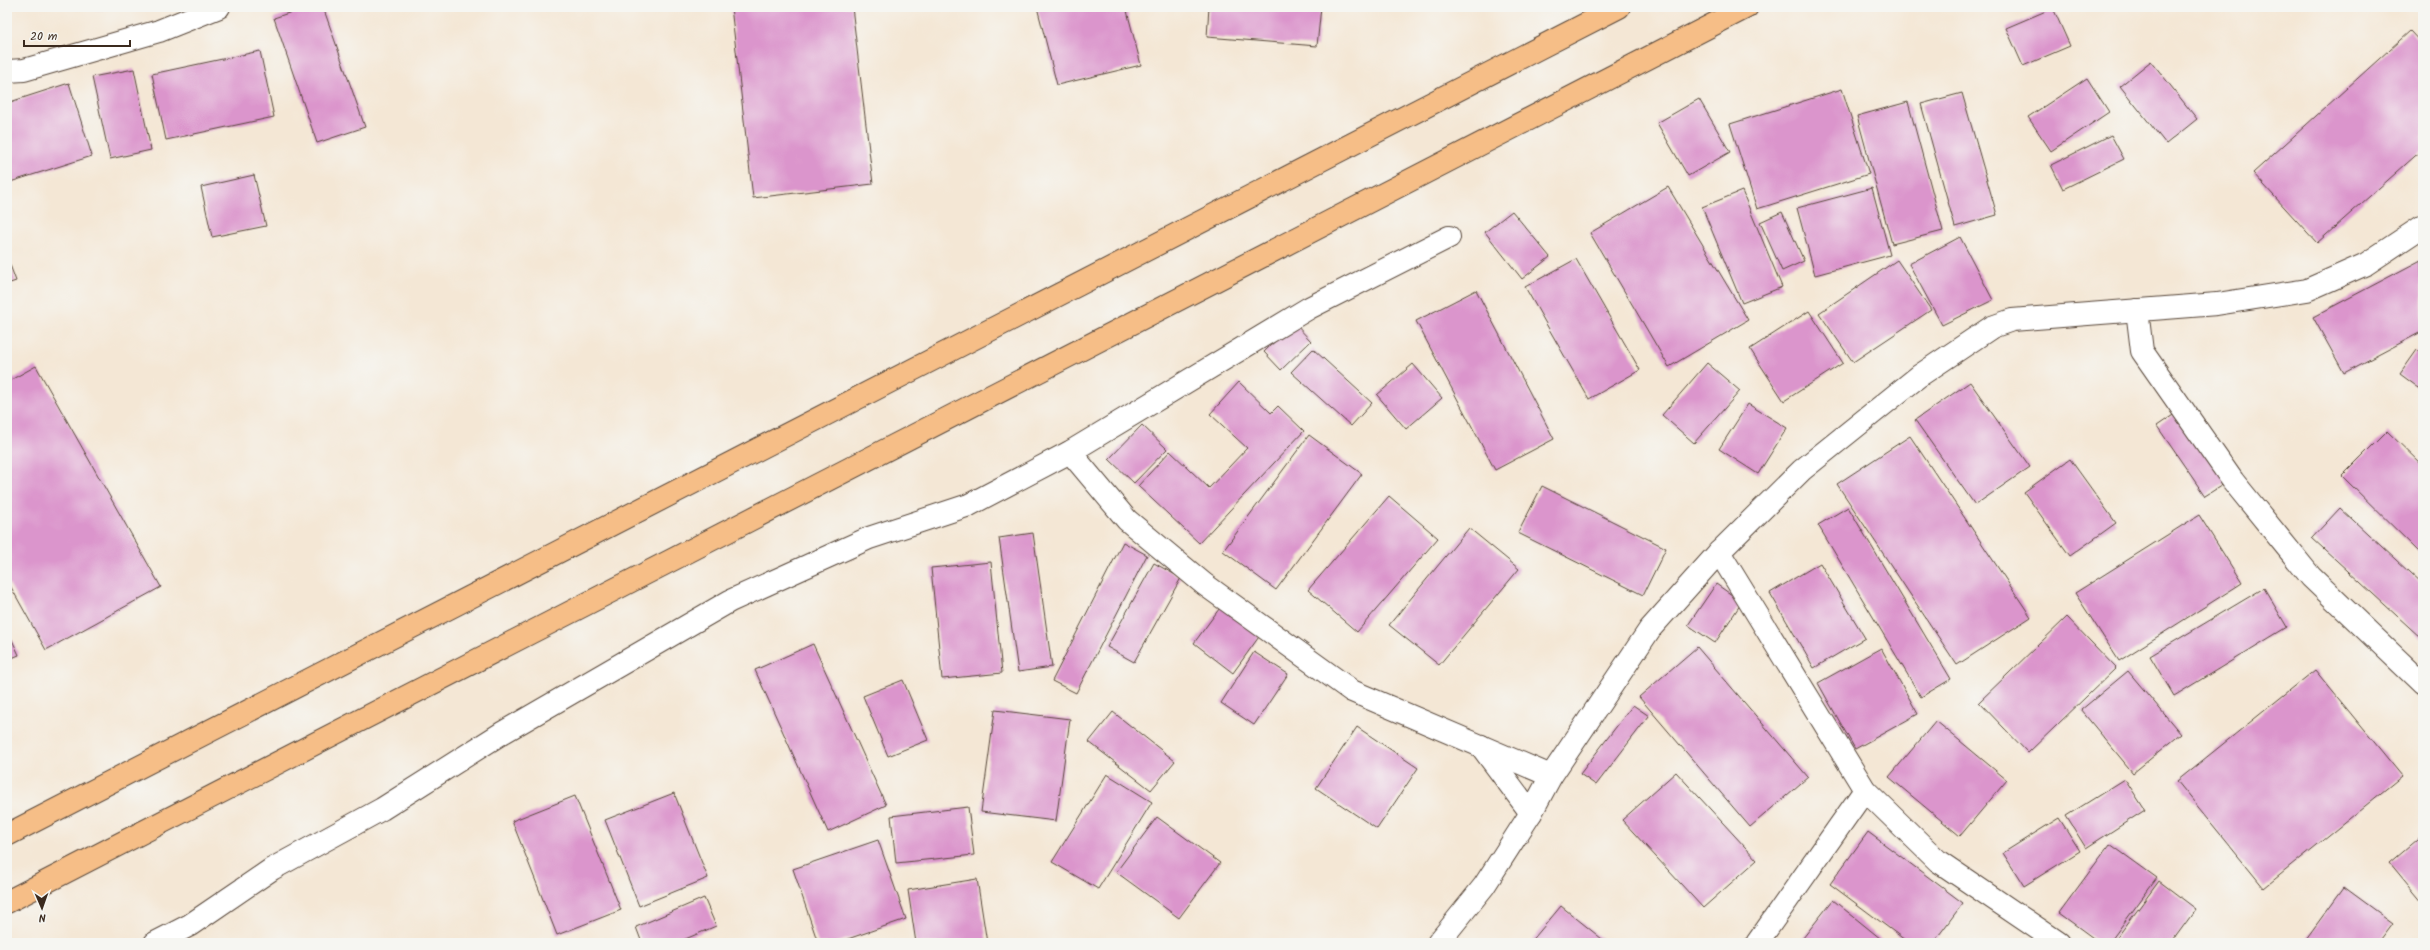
<svg xmlns="http://www.w3.org/2000/svg" width="2430" height="950" viewBox="0 0 2430 950" font-family="Kalam,sans-serif">
<rect width="100%" height="100%" fill="#f6f6f2"/>
<filter id="ink" filterUnits="userSpaceOnUse"><feTurbulence type="fractalNoise" baseFrequency=".025" numOctaves="2"/><feDisplacementMap in="SourceGraphic" scale="8" xChannelSelector="R" yChannelSelector="G"/><feConvolveMatrix kernelMatrix="1 2 1 2 8 2 1 2 1" color-interpolation-filters="sRGB"/></filter>
<filter id="wash" filterUnits="userSpaceOnUse"><feTurbulence type="fractalNoise" baseFrequency=".012" numOctaves="4" result="noise"/><feDisplacementMap in="SourceGraphic" scale="16" xChannelSelector="R" yChannelSelector="G"/><feGaussianBlur stdDeviation="0.9" result="paint"/><feColorMatrix in="noise" values="0 0 0 0 0 0 0 0 0 0 0 0 0 0 0 0 0 1.4 0 .05"/><feComposite in="paint" operator="in"/></filter>
<g filter="url(#wash)">
<rect width="100%" height="100%" fill="#f4e7d5"/>
<g id="blocks">
<g fill="#db95cc">
<path d="M 62,7 L 103,7 L 103,10 Z"/>
<path d="M 306,7 L 323,7 L 365,127 L 317,143 L 274,18 Z"/>
<path d="M 731,7 L 852,7 L 873,184 L 753,198 Z"/>
<path d="M 1037,7 L 1126,7 L 1141,65 L 1057,85 Z"/>
<path d="M 1209,7 L 1321,7 L 1317,46 L 1207,37 Z"/>
<path d="M 2053,8 L 2070,46 L 2023,66 L 2006,28 Z"/>
<path d="M 2410,31 L 2423,45 L 2423,149 L 2317,243 L 2253,173 Z"/>
<path d="M 260,51 L 274,117 L 166,140 L 152,74 Z"/>
<path d="M 2151,61 L 2197,119 L 2166,144 L 2120,86 Z"/>
<path d="M 134,69 L 151,150 L 110,159 L 92,77 Z"/>
<path d="M 2087,78 L 2109,112 L 2051,151 L 2028,117 Z"/>
<path d="M 69,83 L 92,156 L 7,183 L 7,103 Z"/>
<path d="M 1842,89 L 1869,174 L 1757,209 L 1730,124 Z"/>
<path d="M 1962,93 L 1997,215 L 1955,227 L 1921,104 Z"/>
<path d="M 1699,99 L 1730,152 L 1688,176 L 1657,123 Z"/>
<path d="M 1908,102 L 1943,231 L 1892,244 L 1857,116 Z"/>
<path d="M 2111,135 L 2124,159 L 2063,189 L 2051,165 Z"/>
<path d="M 254,175 L 266,226 L 212,237 L 201,187 Z"/>
<path d="M 1668,187 L 1748,320 L 1669,367 L 1590,233 Z"/>
<path d="M 1872,188 L 1890,255 L 1815,275 L 1797,208 Z"/>
<path d="M 1742,191 L 1782,287 L 1742,303 L 1702,207 Z"/>
<path d="M 1512,211 L 1550,257 L 1522,279 L 1485,232 Z"/>
<path d="M 1782,212 L 1804,261 L 1782,271 L 1760,222 Z"/>
<path d="M 1960,237 L 1993,300 L 1942,325 L 1909,264 Z"/>
<path d="M 7,257 L 16,281 L 7,284 Z"/>
<path d="M 1576,259 L 1640,370 L 1589,399 L 1525,287 Z"/>
<path d="M 1897,260 L 1931,310 L 1853,362 L 1819,313 Z"/>
<path d="M 2421,260 L 2423,331 L 2344,373 L 2313,317 Z"/>
<path d="M 1476,290 L 1554,439 L 1495,470 L 1416,321 Z"/>
<path d="M 1809,311 L 1843,363 L 1784,401 L 1750,349 Z"/>
<path d="M 1294,323 L 1311,341 L 1281,370 L 1264,352 Z"/>
<path d="M 1313,349 L 1372,403 L 1351,426 L 1291,372 Z"/>
<path d="M 2417,350 L 2423,355 L 2423,391 L 2400,374 Z"/>
<path d="M 1707,363 L 1740,391 L 1694,443 L 1662,415 Z"/>
<path d="M 1413,364 L 1442,398 L 1406,429 L 1377,395 Z"/>
<path d="M 36,366 L 161,587 L 46,650 L 7,580 L 7,382 Z"/>
<path d="M 1239,382 L 1271,413 L 1278,406 L 1304,431 L 1199,543 L 1138,486 L 1170,451 L 1209,488 L 1247,448 L 1210,414 Z"/>
<path d="M 1970,382 L 2030,467 L 1975,505 L 1915,420 Z"/>
<path d="M 1748,404 L 1787,428 L 1758,474 L 1719,449 Z"/>
<path d="M 2179,411 L 2227,482 L 2205,496 L 2157,426 Z"/>
<path d="M 1142,425 L 1167,449 L 1134,483 L 1109,459 Z"/>
<path d="M 2387,431 L 2423,466 L 2423,556 L 2342,476 Z"/>
<path d="M 1309,435 L 1362,474 L 1276,590 L 1223,551 Z"/>
<path d="M 1910,436 L 2031,617 L 1957,665 L 1837,484 Z"/>
<path d="M 2070,459 L 2116,523 L 2070,556 L 2024,492 Z"/>
<path d="M 1542,486 L 1666,548 L 1643,595 L 1518,533 Z"/>
<path d="M 1389,496 L 1438,538 L 1357,632 L 1308,590 Z"/>
<path d="M 1848,507 L 1951,679 L 1921,697 L 1818,525 Z"/>
<path d="M 2340,508 L 2423,585 L 2423,636 L 2421,638 L 2312,538 Z"/>
<path d="M 2199,515 L 2242,583 L 2119,661 L 2075,593 Z"/>
<path d="M 1469,528 L 1519,569 L 1439,665 L 1389,625 Z"/>
<path d="M 1033,533 L 1052,667 L 1018,672 L 999,538 Z"/>
<path d="M 1123,542 L 1147,555 L 1076,693 L 1052,681 Z"/>
<path d="M 991,562 L 1002,673 L 942,679 L 931,568 Z"/>
<path d="M 1154,563 L 1181,578 L 1134,662 L 1107,647 Z"/>
<path d="M 1820,563 L 1865,638 L 1814,668 L 1770,593 Z"/>
<path d="M 1716,584 L 1742,602 L 1715,643 L 1688,625 Z"/>
<path d="M 2264,588 L 2287,627 L 2174,696 L 2150,656 Z"/>
<path d="M 1222,605 L 1261,634 L 1233,673 L 1194,643 Z"/>
<path d="M 2067,617 L 2116,668 L 2028,753 L 1979,702 Z"/>
<path d="M 7,629 L 19,655 L 7,660 Z"/>
<path d="M 813,644 L 886,805 L 828,832 L 755,670 Z"/>
<path d="M 1697,647 L 1808,777 L 1750,827 L 1639,697 Z"/>
<path d="M 1881,648 L 1918,714 L 1855,749 L 1818,683 Z"/>
<path d="M 1254,652 L 1288,674 L 1254,725 L 1221,703 Z"/>
<path d="M 2315,670 L 2402,776 L 2264,888 L 2177,781 Z"/>
<path d="M 2128,671 L 2181,734 L 2133,773 L 2081,710 Z"/>
<path d="M 903,680 L 928,740 L 888,756 L 863,696 Z"/>
<path d="M 1633,705 L 1649,716 L 1596,785 L 1580,774 Z"/>
<path d="M 995,710 L 1070,719 L 1056,821 L 981,812 Z"/>
<path d="M 1113,712 L 1175,761 L 1151,790 L 1089,742 Z"/>
<path d="M 1936,721 L 2007,780 L 1960,836 L 1889,777 Z"/>
<path d="M 1357,727 L 1418,768 L 1377,829 L 1316,788 Z"/>
<path d="M 1676,772 L 1757,860 L 1703,908 L 1622,820 Z"/>
<path d="M 1107,774 L 1152,802 L 1098,889 L 1052,862 Z"/>
<path d="M 2125,779 L 2145,810 L 2086,848 L 2066,816 Z"/>
<path d="M 674,793 L 708,878 L 639,906 L 605,820 Z"/>
<path d="M 575,796 L 621,910 L 557,935 L 512,821 Z"/>
<path d="M 968,807 L 974,855 L 896,863 L 891,816 Z"/>
<path d="M 1157,817 L 1220,863 L 1179,918 L 1116,872 Z"/>
<path d="M 2059,818 L 2080,851 L 2024,886 L 2003,853 Z"/>
<path d="M 1868,832 L 1963,903 L 1933,943 L 1909,943 L 1830,884 Z"/>
<path d="M 2423,835 L 2423,903 L 2390,863 Z"/>
<path d="M 878,840 L 906,919 L 836,943 L 818,943 L 793,869 Z"/>
<path d="M 2110,844 L 2157,878 L 2109,943 L 2100,943 L 2059,913 Z"/>
<path d="M 977,879 L 987,943 L 916,943 L 908,890 Z"/>
<path d="M 2159,881 L 2196,909 L 2171,943 L 2113,943 Z"/>
<path d="M 2344,887 L 2393,923 L 2378,943 L 2303,943 Z"/>
<path d="M 704,898 L 716,926 L 676,943 L 642,943 L 636,927 Z"/>
<path d="M 1833,900 L 1886,943 L 1799,943 Z"/>
<path d="M 1561,906 L 1607,943 L 1530,943 Z"/>
</g>
</g>
</g>
<g filter="url(#ink)">
<use href="#blocks" fill-opacity="0" stroke="#574639" stroke-width="1"/>
<g fill="none" stroke-linecap="round" stroke-linejoin="round">
<defs>
<g id="street">
<path d="M 7,71 L 24,70 L 159,31 L 219,7"/>
<path d="M 2137,310 L 2142,351 L 2233,481 L 2311,577 L 2423,684"/>
<path d="M 1070,452 L 1127,520 L 1204,584 L 1352,691 L 1551,776"/>
<path d="M 1719,552 L 1865,790 L 1938,861 L 2059,943"/>
<path d="M 1481,746 L 1531,813"/>
<path d="M 155,943 L 190,925 L 272,869 L 382,809 L 502,733 L 730,601 L 869,538 L 969,505 L 1070,452 L 1309,308 L 1449,237"/>
<path d="M 1438,943 L 1484,886 L 1531,813 L 1551,776 L 1650,629 L 1719,552 L 1802,470 L 1919,376 L 1992,327 L 2012,320 L 2217,304 L 2307,290 L 2366,264 L 2423,226"/>
<path d="M 1757,943 L 1865,790"/>
</g>
<g id="highway">
<path d="M 7,835 L 1619,7"/>
<path d="M 7,902 L 1747,7"/>
</g>
</defs>
<use href="#street" stroke="#574639" stroke-width="24"/>
<use href="#highway" stroke="#574639" stroke-width="24"/>
<use href="#street" stroke="#fff" stroke-width="22"/>
<use href="#highway" stroke="#f6be87" stroke-width="22"/>
</g>
</g>
<rect width="2430" height="950" fill="none" stroke="#f6f6f2" stroke-width="24"/>
<g transform="translate(42 908) rotate(178)" stroke="#f6f6f2" stroke-width="3" paint-order="stroke">
<path d="M0-3L7 15L0 10L-7 15Z" fill="#3b2a1e"/>
<text y="-6" font-size="11" font-weight="bold" text-anchor="middle" fill="#3b2a1e">N</text>
</g>
<path d="M24 40v6h106v-6" fill="none" stroke="#3b2a1e" stroke-width="2"/>
<text x="30" y="40" font-size="12" fill="#3b2a1e" stroke="#f6f6f2" stroke-width="3" paint-order="stroke">20 m</text>
</svg>
